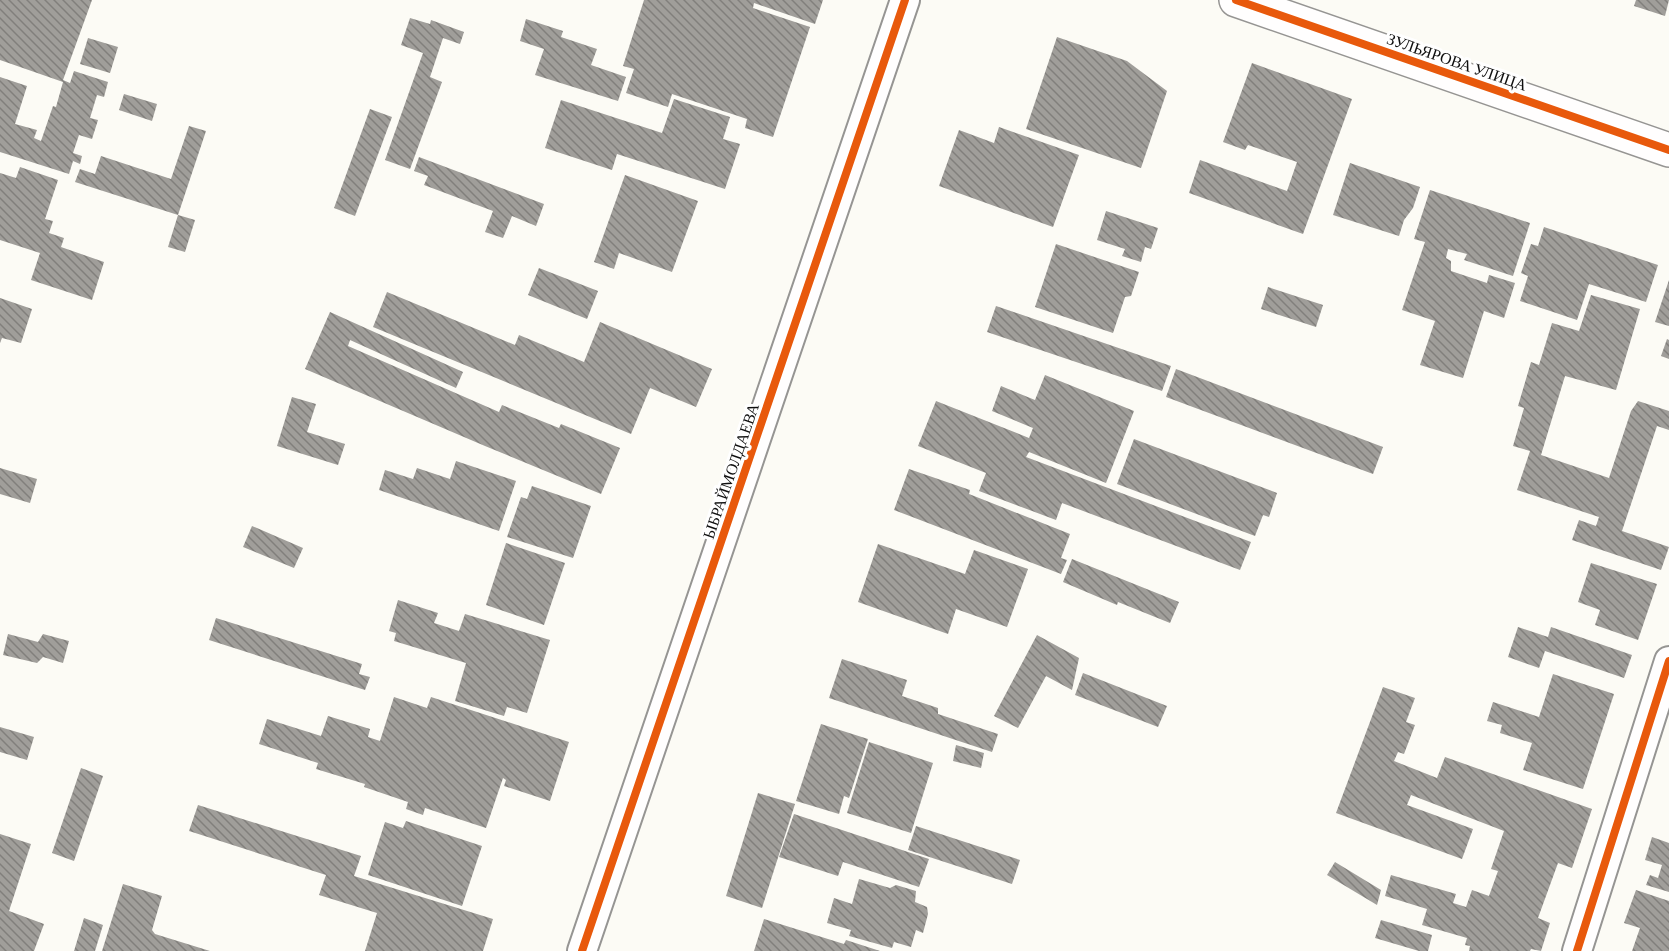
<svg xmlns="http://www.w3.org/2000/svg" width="1669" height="951" viewBox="0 0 1669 951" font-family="'Crimson Pro',serif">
<defs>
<pattern id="building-back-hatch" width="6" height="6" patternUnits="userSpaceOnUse" patternTransform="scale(1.5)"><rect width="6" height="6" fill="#a09e9a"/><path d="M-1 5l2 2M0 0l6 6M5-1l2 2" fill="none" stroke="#817f7c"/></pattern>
</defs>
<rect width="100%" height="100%" fill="#fcfbf5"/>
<g fill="url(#building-back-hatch)">
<path d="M 0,0 L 92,0 L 63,80 L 70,83 L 74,71 L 108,82 L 104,97 L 97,95 L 90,118 L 98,120 L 92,139 L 79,135 L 73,153 L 82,156 L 80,164 L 73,161 L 69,174 L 0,152 L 0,77 L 27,86 L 15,124 L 37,130 L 34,138 L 41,141 L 53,106 L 56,107 L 63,82 L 0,60 Z"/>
<path d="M 644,0 L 823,0 L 815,24 L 754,3 L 753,8 L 810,27 L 773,137 L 745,128 L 747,119 L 672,94 L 668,107 L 626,93 L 634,69 L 623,66 Z"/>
<path d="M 1636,0 L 1669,0 L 1665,16 L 1634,6 Z"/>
<path d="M 410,18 L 430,24 L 431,20 L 464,32 L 460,44 L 443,38 L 430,77 L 442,82 L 410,169 L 385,160 L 423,53 L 401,45 Z"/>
<path d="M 526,19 L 563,31 L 561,37 L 597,49 L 591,65 L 626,77 L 618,101 L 535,75 L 544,49 L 520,41 Z"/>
<path d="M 1057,37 L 1127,61 L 1167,91 L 1141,168 L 1026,129 Z"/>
<path d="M 88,38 L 118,47 L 110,73 L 80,64 Z"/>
<path d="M 1252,63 L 1352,99 L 1303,234 L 1189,193 L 1200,160 L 1287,191 L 1297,162 L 1248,145 L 1245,150 L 1223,142 Z"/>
<path d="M 124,94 L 157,104 L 152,121 L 119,110 Z"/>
<path d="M 674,99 L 730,117 L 723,139 L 740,144 L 725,189 L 617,154 L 612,170 L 545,148 L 561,100 L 662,133 Z"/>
<path d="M 370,109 L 392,117 L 355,216 L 334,208 Z"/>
<path d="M 189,126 L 206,131 L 178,215 L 75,182 L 80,169 L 95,174 L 101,156 L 171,179 Z"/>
<path d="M 999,127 L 1079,155 L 1053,227 L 939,186 L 959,130 L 994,143 Z"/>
<path d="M 419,157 L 544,204 L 536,226 L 512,216 L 503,238 L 485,232 L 493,211 L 424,185 L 428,176 L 414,171 Z"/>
<path d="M 1350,163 L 1420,187 L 1413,208 L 1404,220 L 1399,236 L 1333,215 Z"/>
<path d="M 20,167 L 58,180 L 45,219 L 53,221 L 49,233 L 64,238 L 61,247 L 104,262 L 92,300 L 31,280 L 40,253 L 0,240 L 0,173 L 16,178 Z"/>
<path d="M 625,175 L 698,201 L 672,272 L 619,253 L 614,269 L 594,262 Z"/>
<path d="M 1430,190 L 1530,223 L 1513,276 L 1464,260 L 1467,254 L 1448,249 L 1446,258 L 1451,261 L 1451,271 L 1487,283 L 1489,275 L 1515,283 L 1504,318 L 1484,311 L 1463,378 L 1420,365 L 1435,321 L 1402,310 L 1425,242 L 1414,239 Z"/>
<path d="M 1106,211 L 1158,228 L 1151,249 L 1145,247 L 1141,262 L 1122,256 L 1125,249 L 1097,240 Z"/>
<path d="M 178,215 L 195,220 L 185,252 L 168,247 Z"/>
<path d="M 1544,227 L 1658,265 L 1646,302 L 1589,284 L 1577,320 L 1520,301 L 1528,276 L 1521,273 L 1531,244 L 1538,246 Z"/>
<path d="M 1056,244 L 1139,272 L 1131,296 L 1125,297 L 1113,333 L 1035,307 Z"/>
<path d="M 539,268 L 598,291 L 587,319 L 528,295 Z"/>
<path d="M 1669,280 L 1669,326 L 1655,322 Z"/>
<path d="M 1268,287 L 1323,305 L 1316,327 L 1261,309 Z"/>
<path d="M 387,292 L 515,345 L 519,335 L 584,362 L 600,322 L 712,369 L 696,407 L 650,388 L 631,434 L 373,327 Z"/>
<path d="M 1591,295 L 1640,309 L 1616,390 L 1565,376 L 1541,455 L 1609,478 L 1631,411 L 1638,401 L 1669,411 L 1669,430 L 1657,426 L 1622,531 L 1669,547 L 1661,570 L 1572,540 L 1579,520 L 1596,526 L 1599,517 L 1517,490 L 1530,451 L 1513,446 L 1524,408 L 1518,406 L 1531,362 L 1539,365 L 1552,323 L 1579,331 Z"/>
<path d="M 0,298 L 32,309 L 21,343 L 2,338 L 0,343 Z"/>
<path d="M 996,306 L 1171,366 L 1162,391 L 987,332 Z"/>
<path d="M 330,312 L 463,372 L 456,388 L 350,340 L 348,346 L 499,412 L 502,405 L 559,428 L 561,424 L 620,448 L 601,494 L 485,446 L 305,369 Z"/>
<path d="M 1667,339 L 1669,340 L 1669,359 L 1661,356 Z"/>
<path d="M 1176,369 L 1383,447 L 1373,474 L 1166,397 Z"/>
<path d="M 1045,375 L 1134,411 L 1106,483 L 1029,452 L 1026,457 L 1251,542 L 1240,570 L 1062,503 L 1056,520 L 979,491 L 986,473 L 918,446 L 936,401 L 1029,438 L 1033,428 L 992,411 L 1001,386 L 1035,400 Z"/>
<path d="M 292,397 L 316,404 L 307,432 L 345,444 L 338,465 L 277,446 Z"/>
<path d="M 1134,439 L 1277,493 L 1269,517 L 1263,515 L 1255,536 L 1117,484 Z"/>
<path d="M 456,461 L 516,481 L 499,531 L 379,490 L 385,470 L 413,479 L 417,468 L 450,479 Z"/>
<path d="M 0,468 L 37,479 L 30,503 L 0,494 Z"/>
<path d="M 909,469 L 970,490 L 969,494 L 1070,534 L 1061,558 L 1067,560 L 1061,574 L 894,510 Z"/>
<path d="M 532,486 L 591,506 L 573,558 L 507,537 L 521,497 L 527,499 Z"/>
<path d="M 252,526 L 303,548 L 294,568 L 243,547 Z"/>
<path d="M 506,543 L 565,563 L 544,625 L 486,605 Z"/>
<path d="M 878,544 L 965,574 L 974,550 L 1028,569 L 1007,627 L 956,609 L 948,634 L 858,602 Z"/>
<path d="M 1072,559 L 1179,602 L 1170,623 L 1118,602 L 1117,605 L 1063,582 Z"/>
<path d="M 1591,563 L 1657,584 L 1638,640 L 1595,625 L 1600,610 L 1578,602 Z"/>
<path d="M 398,600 L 438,613 L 434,623 L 459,631 L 465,614 L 550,640 L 527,713 L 507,707 L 504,716 L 455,701 L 466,663 L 394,641 L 396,633 L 389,631 Z"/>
<path d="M 216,618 L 362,664 L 359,674 L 370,677 L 365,690 L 209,640 Z"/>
<path d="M 1518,627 L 1548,637 L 1551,627 L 1632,655 L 1624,678 L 1545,651 L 1539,668 L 1508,657 Z"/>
<path d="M 8,634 L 38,642 L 43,634 L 69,641 L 63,663 L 43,657 L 37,663 L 3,655 Z"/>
<path d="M 1037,635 L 1079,658 L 1072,690 L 1046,676 L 1018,728 L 994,716 Z"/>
<path d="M 842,659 L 907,680 L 902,696 L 938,708 L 938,714 L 998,734 L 992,752 L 829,698 Z"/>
<path d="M 1083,673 L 1167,706 L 1158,727 L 1075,695 Z"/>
<path d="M 1553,674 L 1614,694 L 1583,789 L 1523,770 L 1532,743 L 1500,733 L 1502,725 L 1487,721 L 1493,702 L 1539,717 Z"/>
<path d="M 1383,687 L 1415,698 L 1406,722 L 1415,725 L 1404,754 L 1398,752 L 1394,761 L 1437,778 L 1445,757 L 1592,809 L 1572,868 L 1558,863 L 1538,918 L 1550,923 L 1541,951 L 1531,949 L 1530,951 L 1469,951 L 1470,946 L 1465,945 L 1467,938 L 1422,925 L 1427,909 L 1385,896 L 1391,875 L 1456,894 L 1453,903 L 1466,907 L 1472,890 L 1489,896 L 1498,871 L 1491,869 L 1504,831 L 1411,795 L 1407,805 L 1473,829 L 1462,859 L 1336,813 Z"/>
<path d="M 394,697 L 427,708 L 431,697 L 569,742 L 550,801 L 504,786 L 506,780 L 503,778 L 486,828 L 425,808 L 423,815 L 406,809 L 408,802 L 364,787 L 365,784 L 316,769 L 318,763 L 259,744 L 267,719 L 321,736 L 328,716 L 370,729 L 368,737 L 380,741 Z"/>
<path d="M 821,724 L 868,739 L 849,798 L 844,796 L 839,814 L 796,801 Z"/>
<path d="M 0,727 L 34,737 L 27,760 L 0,752 Z"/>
<path d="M 869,742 L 933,763 L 911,833 L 847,813 Z"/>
<path d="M 956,745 L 984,753 L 981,768 L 953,761 Z"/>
<path d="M 81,768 L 103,776 L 74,861 L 52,853 Z"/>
<path d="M 758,793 L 795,804 L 762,908 L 726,896 Z"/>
<path d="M 198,805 L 361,856 L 354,876 L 493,919 L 483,951 L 365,951 L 377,913 L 319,895 L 326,875 L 189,831 Z"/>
<path d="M 794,814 L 929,859 L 919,887 L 843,862 L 838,876 L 779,857 Z"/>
<path d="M 406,821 L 482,846 L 462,906 L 368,875 L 385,822 L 403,828 Z"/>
<path d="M 916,826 L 1020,860 L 1012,884 L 908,850 Z"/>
<path d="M 0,834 L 31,844 L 9,911 L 44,924 L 34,951 L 0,951 Z"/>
<path d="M 1652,837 L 1669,843 L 1669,892 L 1646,885 L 1650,875 L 1658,878 L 1662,865 L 1645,860 Z"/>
<path d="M 1335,862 L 1381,890 L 1377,905 L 1327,875 Z"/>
<path d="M 859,879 L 890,888 L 896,885 L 916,891 L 915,902 L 927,907 L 928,914 L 923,933 L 916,930 L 911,947 L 894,942 L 892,948 L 849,936 L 851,930 L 827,923 L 834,898 L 852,904 Z"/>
<path d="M 123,884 L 162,896 L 152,930 L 155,934 L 210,951 L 102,951 Z"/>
<path d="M 1636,890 L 1669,901 L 1669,951 L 1632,951 L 1640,928 L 1624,923 Z"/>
<path d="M 84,918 L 103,925 L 95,951 L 74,951 Z"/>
<path d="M 764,919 L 844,944 L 846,940 L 880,951 L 754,951 Z"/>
<path d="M 1381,920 L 1432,935 L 1428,951 L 1419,951 L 1375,938 Z"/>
</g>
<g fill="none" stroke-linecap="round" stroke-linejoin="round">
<defs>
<g id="minor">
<path d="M 582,951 L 905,0"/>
<path d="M 1577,951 L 1669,661"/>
</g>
<path id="tertiary" d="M 1236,0 L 1669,150"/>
</defs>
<use href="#minor" stroke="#969593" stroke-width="32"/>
<use href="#tertiary" stroke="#969593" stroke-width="36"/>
<use href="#minor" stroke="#fffefe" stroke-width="28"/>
<use href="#tertiary" stroke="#fffefe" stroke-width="33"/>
<defs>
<g id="cycleway">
<path d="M 1236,0 L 1669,150"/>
<path d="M 582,951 L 905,0"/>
<path d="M 1577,951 L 1669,661"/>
</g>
</defs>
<use href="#cycleway" stroke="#fff" stroke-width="11"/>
<use href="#cycleway" stroke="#e8590c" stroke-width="8"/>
</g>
<g text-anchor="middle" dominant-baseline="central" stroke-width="6" stroke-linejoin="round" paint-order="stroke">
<g font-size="16" fill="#0f0f0f" stroke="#fff">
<text transform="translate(1457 62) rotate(19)">ЗУЛЬЯРОВА УЛИЦА</text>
<text transform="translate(731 471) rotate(-71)">ЫБРАЙМОЛДАЕВА</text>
</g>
</g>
</svg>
